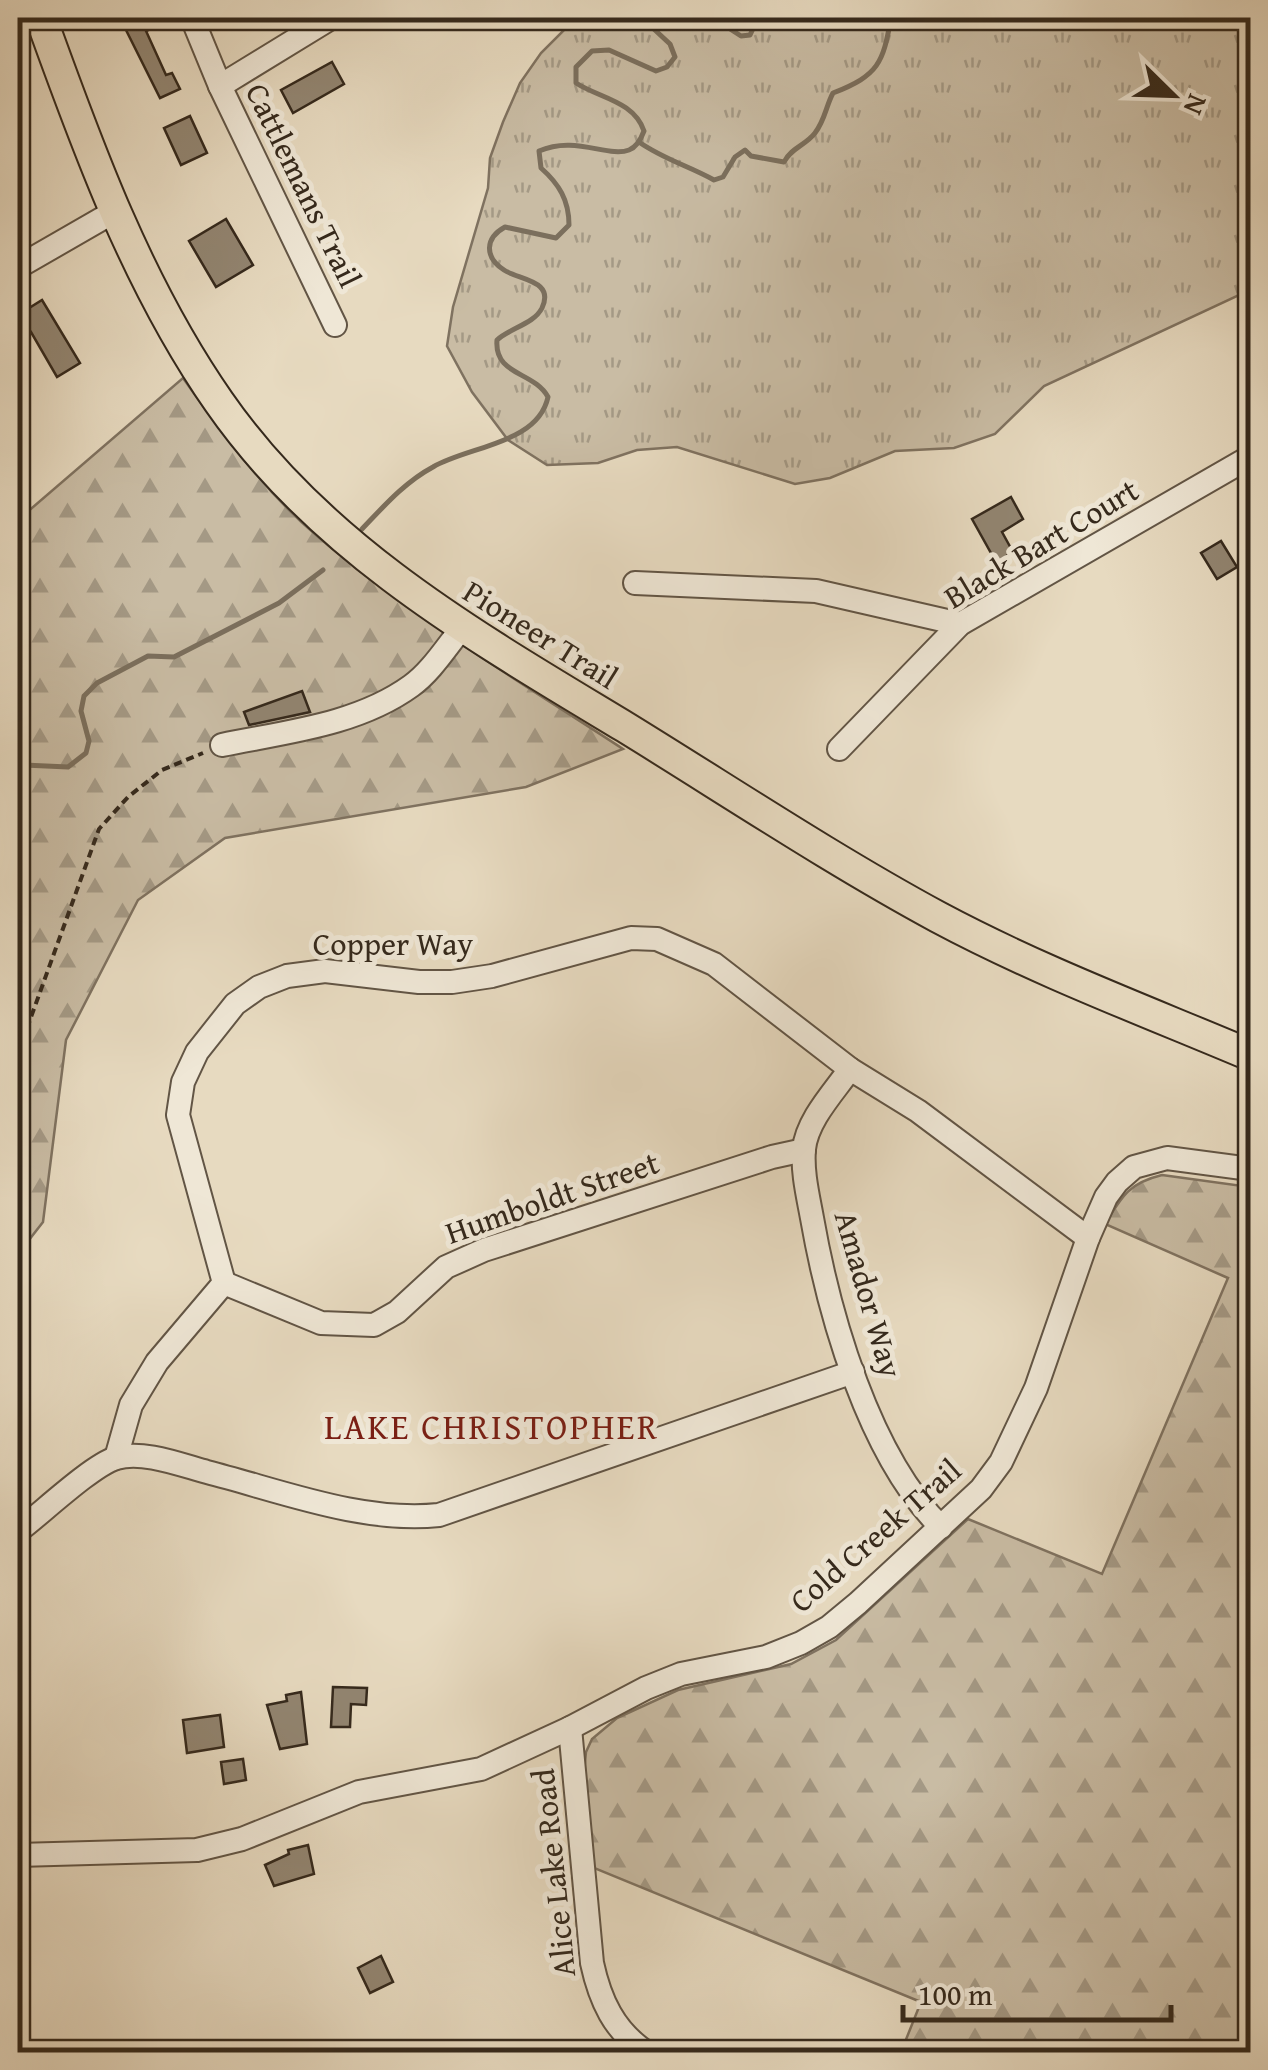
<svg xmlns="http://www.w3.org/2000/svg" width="1268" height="2070" viewBox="0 0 1268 2070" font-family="'Gentium Book Plus',serif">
<defs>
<pattern id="grass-tufts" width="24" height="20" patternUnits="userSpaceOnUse" patternTransform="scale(2.5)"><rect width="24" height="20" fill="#c9bca4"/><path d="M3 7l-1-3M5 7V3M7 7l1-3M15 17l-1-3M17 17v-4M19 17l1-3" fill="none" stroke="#a49985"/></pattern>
<pattern id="forest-firs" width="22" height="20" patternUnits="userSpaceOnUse" patternTransform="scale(2.5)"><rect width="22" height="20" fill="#c9bca4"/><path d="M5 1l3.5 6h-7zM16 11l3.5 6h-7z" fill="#a49985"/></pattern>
</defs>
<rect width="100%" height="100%" fill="#e7dac0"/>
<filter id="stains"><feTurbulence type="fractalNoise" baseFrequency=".002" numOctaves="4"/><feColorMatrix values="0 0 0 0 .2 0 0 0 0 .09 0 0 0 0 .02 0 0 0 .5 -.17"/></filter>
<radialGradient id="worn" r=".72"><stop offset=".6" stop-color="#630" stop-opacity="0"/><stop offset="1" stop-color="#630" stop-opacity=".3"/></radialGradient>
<path fill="url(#grass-tufts)" stroke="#7f7260" stroke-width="2.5" d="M 576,18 L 1250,18 L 1250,290 L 1044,386 L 995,434 L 954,448 L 895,451 L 830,478 L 795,484 L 677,447 L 637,450 L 598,463 L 547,465 L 508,440 L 472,392 L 447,346 L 453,307 L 488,188 L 490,158 L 503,122 L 520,83 L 541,53 Z"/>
<g fill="url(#forest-firs)" stroke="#7f7260" stroke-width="2.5">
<path d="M 183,378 C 222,433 264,491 316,535 C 410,616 519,681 623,749 L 526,787 L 225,838 L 138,900 L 66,1040 L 43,1222 L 18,1254 L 18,520 Z"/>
<path d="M 1162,1175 L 1250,1187 L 1250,2052 L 901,2052 L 921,2002 L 594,1868 L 584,1773 L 586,1752 L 592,1739 L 617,1718 L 678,1690 L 791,1664 L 836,1640 L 968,1519 L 1102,1574 L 1228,1278 L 1105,1224 C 1122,1196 1129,1183 1162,1175 Z"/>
</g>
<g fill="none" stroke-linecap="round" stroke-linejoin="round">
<g stroke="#7b6f5d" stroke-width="5">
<path d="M 713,18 L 741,36 L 750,35 L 758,18"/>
<path d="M 934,18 L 940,25 L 948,26 L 957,18"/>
<path d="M 639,142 C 663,159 689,166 714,180 L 723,177 L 735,157 L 745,150 L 751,156 L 784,162 C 791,148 806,145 815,133 C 825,120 826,106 833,93 C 879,75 883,63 891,18"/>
<path d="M 362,529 C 384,506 405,482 433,467 C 469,446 538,444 548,397 C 534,371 494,376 497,340 C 510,328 534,324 542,308 C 555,280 519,280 504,270 C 484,257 485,238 505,227 L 556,238 L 569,225 C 569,200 559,184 541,168 L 539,151 C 575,135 608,158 629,150 C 637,147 641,139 644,131 C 634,101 599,98 576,83 L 576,67 L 592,51 L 609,50 L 656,71 L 667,67 L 675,57 L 670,44 L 642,18"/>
<path d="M 18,770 L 24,765 L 68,767 L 86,753 L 89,741 L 81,711 L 84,696 L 97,683 L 148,656 L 174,657 L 279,603 L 323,570"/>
</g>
</g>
<g fill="#928571" stroke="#35291c" stroke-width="2.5">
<path d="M 120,18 L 176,18 L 146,31 L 166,75 L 172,73 L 180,89 L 160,98 Z"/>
<path d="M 332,62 L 344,84 L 293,113 L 281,90 Z"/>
<path d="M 190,116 L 207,153 L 181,165 L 164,128 Z"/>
<path d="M 226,219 L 253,265 L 216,287 L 189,241 Z"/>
<path d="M 42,300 L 80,363 L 57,377 L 31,332 L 18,340 L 18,315 Z"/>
<path d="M 1011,497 L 1023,519 L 1002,532 L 1013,552 L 996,562 L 972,519 Z"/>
<path d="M 1221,541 L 1237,567 L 1217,579 L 1201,553 Z"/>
<path d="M 302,691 L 310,712 L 249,725 L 244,712 Z"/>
<path d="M 333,1687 L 367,1688 L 366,1705 L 351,1704 L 350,1727 L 331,1727 Z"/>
<path d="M 301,1692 L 307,1744 L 280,1749 L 267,1705 L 287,1701 L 286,1695 Z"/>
<path d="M 220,1715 L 224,1747 L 187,1753 L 183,1720 Z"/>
<path d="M 243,1759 L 246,1780 L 224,1784 L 221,1762 Z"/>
<path d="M 308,1845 L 314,1874 L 274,1886 L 265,1865 L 289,1854 L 288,1850 Z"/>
<path d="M 381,1956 L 393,1982 L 370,1993 L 358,1968 Z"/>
</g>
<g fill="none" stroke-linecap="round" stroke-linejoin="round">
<defs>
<g id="minor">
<path d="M 192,18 L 220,86 L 335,325"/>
<path d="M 220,86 L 331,18"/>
<path d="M 18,267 L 117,210"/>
<path d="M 635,583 L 816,591 L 960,624"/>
<path d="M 222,745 C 285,732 357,725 411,686 C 431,672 447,646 462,628"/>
<path d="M 839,749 L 960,624 L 1250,457"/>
<path d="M 850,1069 C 834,1092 807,1120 804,1149 C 802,1172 808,1196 812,1218 C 829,1315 869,1456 941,1527"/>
<path d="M 224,1283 L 321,1323 L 374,1325 L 397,1312 L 446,1267 L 484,1250 L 772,1157 L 804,1150"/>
<path d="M 116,1458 L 131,1405 L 157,1362 L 224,1283 L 178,1115 L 183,1082 L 197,1052 L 235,1004 L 259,987 L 287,976 L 325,971 L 419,982 L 452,982 L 492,976 L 631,938 L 657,939 L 714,964 L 850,1069 L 918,1111 L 1088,1238"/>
<path d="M 18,1531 C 41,1514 91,1466 116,1458 C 143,1450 181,1465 207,1472 C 281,1491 362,1523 439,1515 L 853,1372"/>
<path d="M 570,1728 L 592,1963 C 600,2000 614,2031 646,2052"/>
<path d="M 18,1855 L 197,1850 L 242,1839 L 359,1792 L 481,1769 L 570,1728 L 646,1688 L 681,1674 L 766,1657 L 801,1643 L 829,1627 L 858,1603 L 981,1489 L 1001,1462 L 1036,1388 L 1088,1238 L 1106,1197 L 1117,1182 L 1134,1167 L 1167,1158 L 1250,1169"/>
</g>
<path id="major" d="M 41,18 C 88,149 138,286 219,402 C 321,549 476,637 625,727 C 729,791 831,859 938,917 C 1039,971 1146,1011 1250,1055"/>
</defs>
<use href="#minor" stroke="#625545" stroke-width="26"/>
<use href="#major" stroke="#35291c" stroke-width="34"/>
<path stroke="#35291c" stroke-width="4" stroke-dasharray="8 5" stroke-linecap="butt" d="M 18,1053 L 99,829 L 128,797 L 162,770 L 203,753"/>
<use href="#minor" stroke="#efe7d6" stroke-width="22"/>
<use href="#major" stroke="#e7dac0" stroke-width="30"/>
</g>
<g text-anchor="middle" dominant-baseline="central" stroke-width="10" stroke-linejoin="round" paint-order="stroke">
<g font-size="32" fill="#35291c" stroke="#efe7d6">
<text transform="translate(304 185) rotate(64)">Cattlemans Trail</text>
<text transform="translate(1041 543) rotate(-31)">Black Bart Court</text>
<text transform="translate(541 634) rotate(32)">Pioneer Trail</text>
<text x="393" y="943">Copper Way</text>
<text transform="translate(552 1197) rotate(-19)">Humboldt Street</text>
<text transform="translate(869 1294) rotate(74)">Amador Way</text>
<text transform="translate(875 1535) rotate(-41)">Cold Creek Trail</text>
<text transform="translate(553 1873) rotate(-96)">Alice Lake Road</text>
</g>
<g font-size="35" letter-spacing="2.5" fill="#7a1f14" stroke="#efe7d6">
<text x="492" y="1426">LAKE CHRISTOPHER</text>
</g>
</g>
<rect width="1268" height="2070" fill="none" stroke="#e7dac0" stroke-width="60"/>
<rect x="20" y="20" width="1228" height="2030" fill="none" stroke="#35291c" stroke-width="5"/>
<rect x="30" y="30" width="1208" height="2010" fill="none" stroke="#35291c" stroke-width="2.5"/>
<g transform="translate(1173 95) rotate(113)" stroke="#efe7d6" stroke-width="8" paint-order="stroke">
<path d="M0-8L18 38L0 25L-18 38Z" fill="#35291c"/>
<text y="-15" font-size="28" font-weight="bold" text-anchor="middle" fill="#35291c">N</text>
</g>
<path d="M903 2005v15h268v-15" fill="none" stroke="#35291c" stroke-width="5"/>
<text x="918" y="2005" font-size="30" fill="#35291c" stroke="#efe7d6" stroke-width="8" paint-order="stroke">100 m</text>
<rect width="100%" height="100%" filter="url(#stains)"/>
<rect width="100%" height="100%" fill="url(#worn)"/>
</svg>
